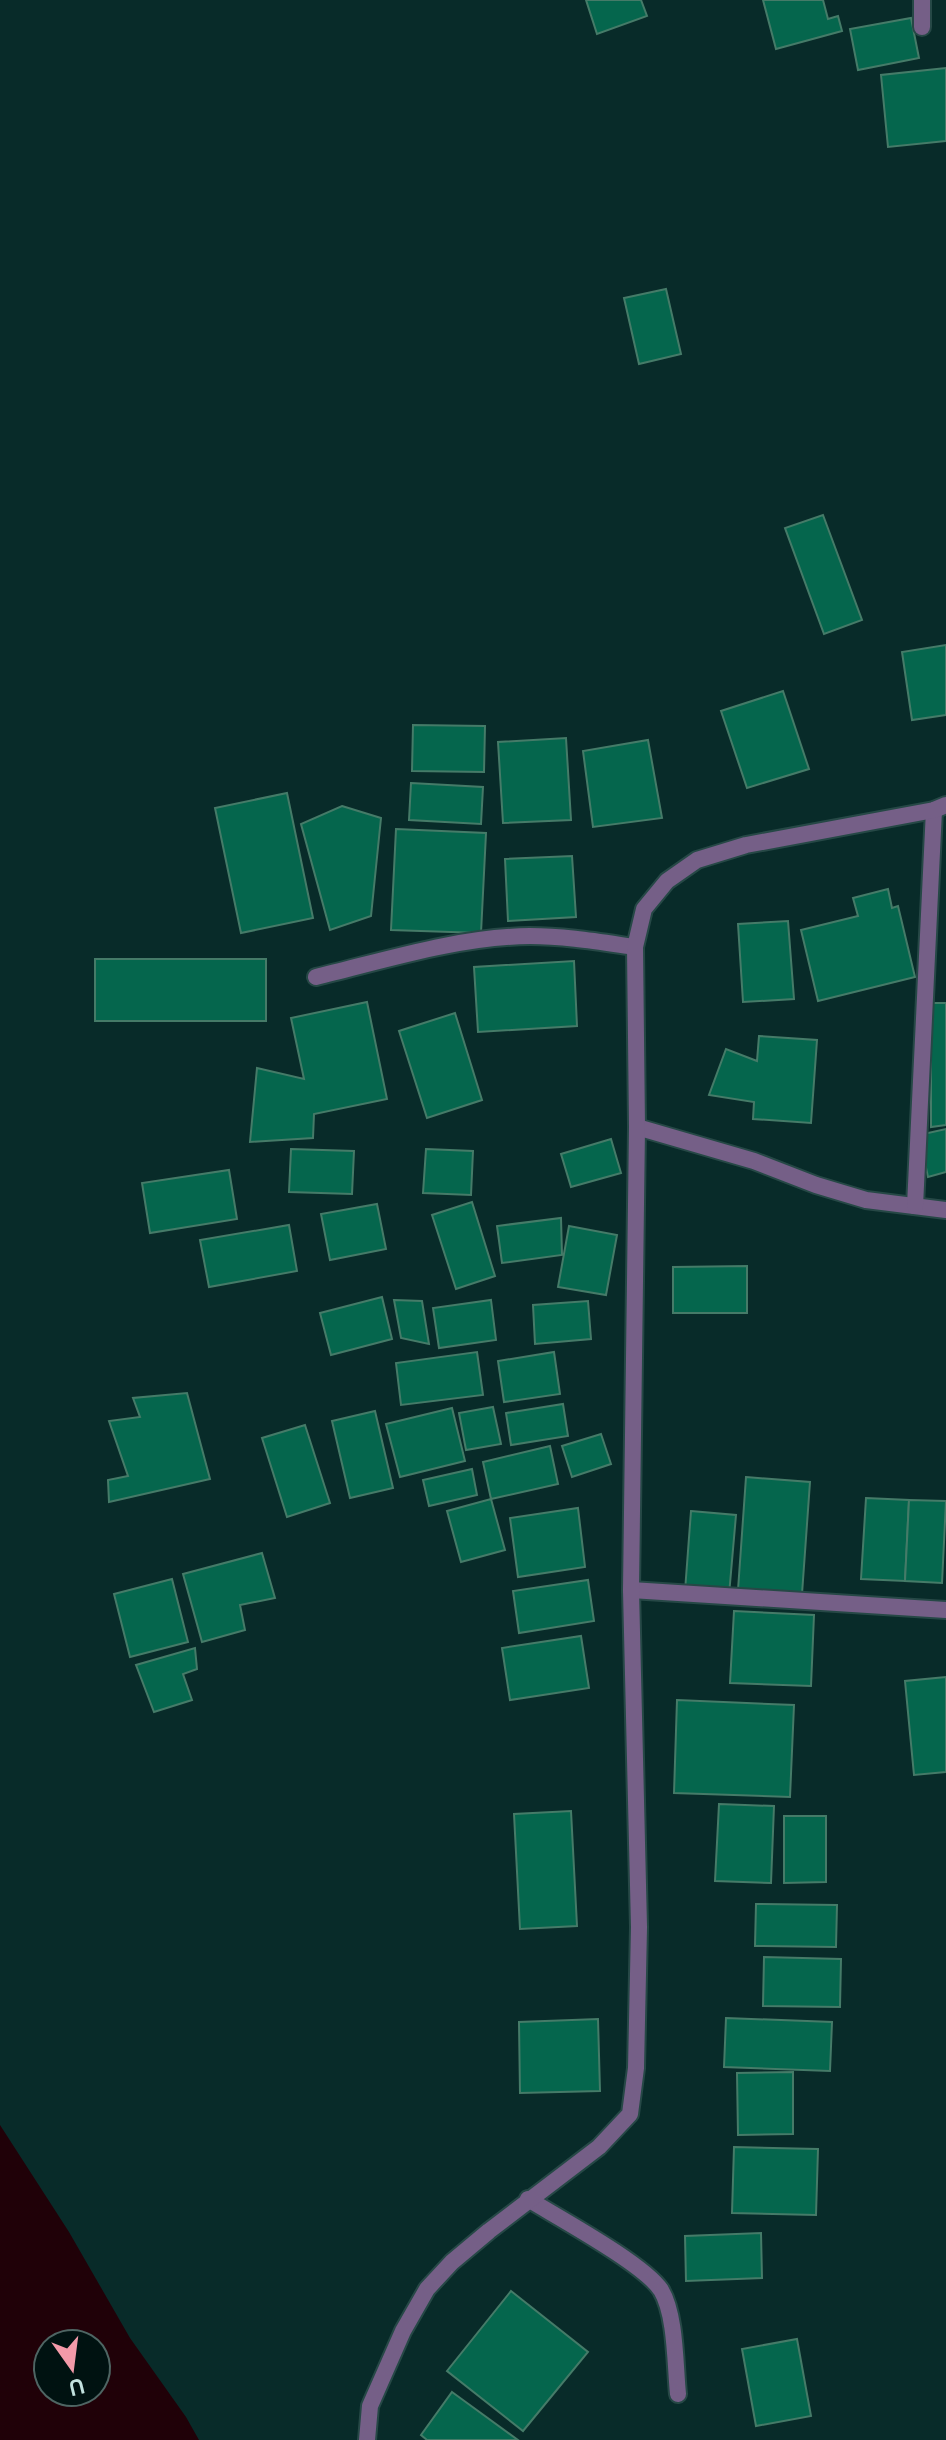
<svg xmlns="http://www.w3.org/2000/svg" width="946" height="2440" viewBox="0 0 946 2440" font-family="Overpass,sans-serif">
<rect width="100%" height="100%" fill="#082b29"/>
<path fill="#200108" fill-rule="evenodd" d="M 0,2125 L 69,2232 L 130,2338 L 186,2417 L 199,2440 L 0,2440 ZM 48,2344 L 96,2344 L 96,2392 L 48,2392 Z"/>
<g fill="#05664d" stroke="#457b68" stroke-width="2">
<path d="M 586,0 L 641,0 L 647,16 L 597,34 Z"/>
<path d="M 763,0 L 823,0 L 828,19 L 838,16 L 842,31 L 776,49 Z"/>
<path d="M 911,18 L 919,58 L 858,70 L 850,29 Z"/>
<path d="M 946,68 L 946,141 L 888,147 L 881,75 Z"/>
<path d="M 666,289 L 681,354 L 639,364 L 624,298 Z"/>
<path d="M 823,515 L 862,620 L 824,634 L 785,528 Z"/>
<path d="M 946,645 L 946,715 L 912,720 L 902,652 Z"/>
<path d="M 783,691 L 809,769 L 747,788 L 721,711 Z"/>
<path d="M 413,725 L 485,726 L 484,772 L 412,771 Z"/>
<path d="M 566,738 L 571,820 L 503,823 L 498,742 Z"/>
<path d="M 648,740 L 662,818 L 593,827 L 583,751 Z"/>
<path d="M 411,783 L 483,787 L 481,824 L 409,820 Z"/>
<path d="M 287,793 L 313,918 L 241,933 L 215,808 Z"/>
<path d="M 342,806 L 381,818 L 371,916 L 330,930 L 301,824 Z"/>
<path d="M 396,829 L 486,833 L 481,933 L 391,930 Z"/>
<path d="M 572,856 L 576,917 L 508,921 L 505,859 Z"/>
<path d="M 888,889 L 892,908 L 898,906 L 915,977 L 818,1001 L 801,930 L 858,916 L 853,898 Z"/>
<path d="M 788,921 L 794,999 L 743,1002 L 738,924 Z"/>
<rect x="95" y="959" width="171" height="62"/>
<path d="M 574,961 L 577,1026 L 478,1032 L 474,967 Z"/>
<path d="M 367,1002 L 387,1099 L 314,1114 L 313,1138 L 250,1142 L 257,1068 L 304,1079 L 291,1018 Z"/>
<path d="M 931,1003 L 946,1003 L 946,1125 L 931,1127 Z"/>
<path d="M 455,1013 L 482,1100 L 427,1118 L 399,1031 Z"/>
<path d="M 759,1036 L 817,1040 L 811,1123 L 753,1119 L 754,1102 L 709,1095 L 726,1049 L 757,1061 Z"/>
<path d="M 946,1129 L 946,1172 L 928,1177 L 919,1135 Z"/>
<path d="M 611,1139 L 621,1173 L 571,1187 L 561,1154 Z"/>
<path d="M 291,1149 L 354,1151 L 352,1194 L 289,1192 Z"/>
<path d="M 426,1149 L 473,1151 L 471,1195 L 423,1193 Z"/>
<path d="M 229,1170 L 237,1219 L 150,1233 L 142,1183 Z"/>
<path d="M 472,1202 L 495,1276 L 456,1289 L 432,1215 Z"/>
<path d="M 377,1204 L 386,1249 L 330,1260 L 321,1214 Z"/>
<path d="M 561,1218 L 562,1255 L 502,1263 L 497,1226 Z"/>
<path d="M 289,1225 L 297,1271 L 209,1287 L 200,1240 Z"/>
<path d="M 569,1226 L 617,1235 L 606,1295 L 558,1287 Z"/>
<path d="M 747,1266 L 747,1313 L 673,1313 L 673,1267 Z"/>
<path d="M 382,1297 L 392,1339 L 331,1355 L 320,1313 Z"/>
<path d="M 394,1300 L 422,1301 L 429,1344 L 401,1338 Z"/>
<path d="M 491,1300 L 496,1340 L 439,1348 L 433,1308 Z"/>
<path d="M 588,1301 L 591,1339 L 535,1344 L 533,1305 Z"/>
<path d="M 477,1352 L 483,1395 L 401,1405 L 396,1363 Z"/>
<path d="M 554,1352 L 560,1394 L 504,1402 L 498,1361 Z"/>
<path d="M 187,1393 L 210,1479 L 109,1502 L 108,1480 L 128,1476 L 109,1421 L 140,1417 L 133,1398 Z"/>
<path d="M 563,1404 L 568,1436 L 511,1445 L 506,1413 Z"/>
<path d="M 493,1407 L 501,1444 L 466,1450 L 459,1413 Z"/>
<path d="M 452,1408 L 465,1461 L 400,1477 L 386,1424 Z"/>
<path d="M 375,1411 L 393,1488 L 350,1498 L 332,1421 Z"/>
<path d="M 305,1425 L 330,1503 L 287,1517 L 262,1438 Z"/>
<path d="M 601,1434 L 611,1464 L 572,1477 L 562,1446 Z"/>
<path d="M 550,1446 L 558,1484 L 491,1499 L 483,1462 Z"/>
<path d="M 472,1469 L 477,1495 L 429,1506 L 423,1480 Z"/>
<path d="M 746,1477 L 810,1482 L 802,1594 L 738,1590 Z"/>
<path d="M 866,1498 L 909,1500 L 905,1581 L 861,1579 Z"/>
<path d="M 491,1499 L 505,1550 L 461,1562 L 447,1511 Z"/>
<path d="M 909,1500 L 946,1501 L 942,1583 L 905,1581 Z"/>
<path d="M 578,1508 L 585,1567 L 518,1577 L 510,1518 Z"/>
<path d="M 691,1511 L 736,1515 L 729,1595 L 685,1591 Z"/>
<path d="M 262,1553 L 275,1598 L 240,1605 L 245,1630 L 202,1642 L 183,1574 Z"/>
<path d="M 172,1579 L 188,1642 L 130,1657 L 114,1594 Z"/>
<path d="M 588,1580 L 594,1621 L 519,1633 L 513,1591 Z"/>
<path d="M 734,1611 L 814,1615 L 811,1686 L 730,1683 Z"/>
<path d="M 581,1636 L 589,1688 L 510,1700 L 502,1648 Z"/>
<path d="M 195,1648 L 197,1669 L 183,1674 L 192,1700 L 154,1712 L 136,1665 Z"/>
<path d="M 946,1677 L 946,1772 L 914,1775 L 905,1681 Z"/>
<path d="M 677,1700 L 794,1705 L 790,1797 L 674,1793 Z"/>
<path d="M 719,1804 L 774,1806 L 771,1883 L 715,1881 Z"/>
<path d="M 571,1811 L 577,1926 L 520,1929 L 514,1814 Z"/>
<path d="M 784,1816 L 826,1816 L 826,1882 L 784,1883 Z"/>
<path d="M 756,1904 L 837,1905 L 836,1947 L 755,1946 Z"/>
<path d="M 764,1957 L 841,1959 L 840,2007 L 763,2006 Z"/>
<path d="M 726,2018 L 832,2022 L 830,2071 L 724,2067 Z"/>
<path d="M 598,2019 L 600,2091 L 520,2093 L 519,2022 Z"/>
<path d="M 793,2072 L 793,2134 L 738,2135 L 737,2073 Z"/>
<path d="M 734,2147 L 818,2149 L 816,2215 L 732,2213 Z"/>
<path d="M 761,2233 L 762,2278 L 686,2281 L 685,2236 Z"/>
<path d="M 511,2291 L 588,2352 L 523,2431 L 447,2371 Z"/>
<path d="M 797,2339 L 811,2416 L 756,2426 L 742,2349 Z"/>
<path d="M 452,2392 L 518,2440 L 427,2440 L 421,2435 Z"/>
</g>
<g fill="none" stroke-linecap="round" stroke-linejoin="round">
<defs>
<g id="street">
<path d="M 922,27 L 922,0"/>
<path d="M 316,977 C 386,960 458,937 530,936 C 565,936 600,942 635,947"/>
<path d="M 637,1127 L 754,1161 L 816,1185 L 866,1200 L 946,1210"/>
<path d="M 915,1206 L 934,810"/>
<path d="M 631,1590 L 946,1610"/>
<path d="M 528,2199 C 559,2218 644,2264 661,2290 C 676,2315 675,2365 678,2394"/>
<path d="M 367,2440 L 370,2406 L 403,2331 L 427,2289 L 452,2262 L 489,2231 L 599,2147 L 630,2114 L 636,2068 L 639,1927 L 631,1590 L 637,1127 L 635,947 L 644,909 L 667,881 L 697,860 L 746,845 L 934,810 L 946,805"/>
</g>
</defs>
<use href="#street" stroke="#264846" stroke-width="20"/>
<use href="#street" stroke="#755f87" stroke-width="16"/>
</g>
<g transform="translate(72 2368) rotate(166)"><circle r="38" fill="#001211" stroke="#4e6563" stroke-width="2"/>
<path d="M0-6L14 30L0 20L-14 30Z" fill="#f39aa9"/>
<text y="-12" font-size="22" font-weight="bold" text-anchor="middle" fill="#c2e1de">U</text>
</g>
</svg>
